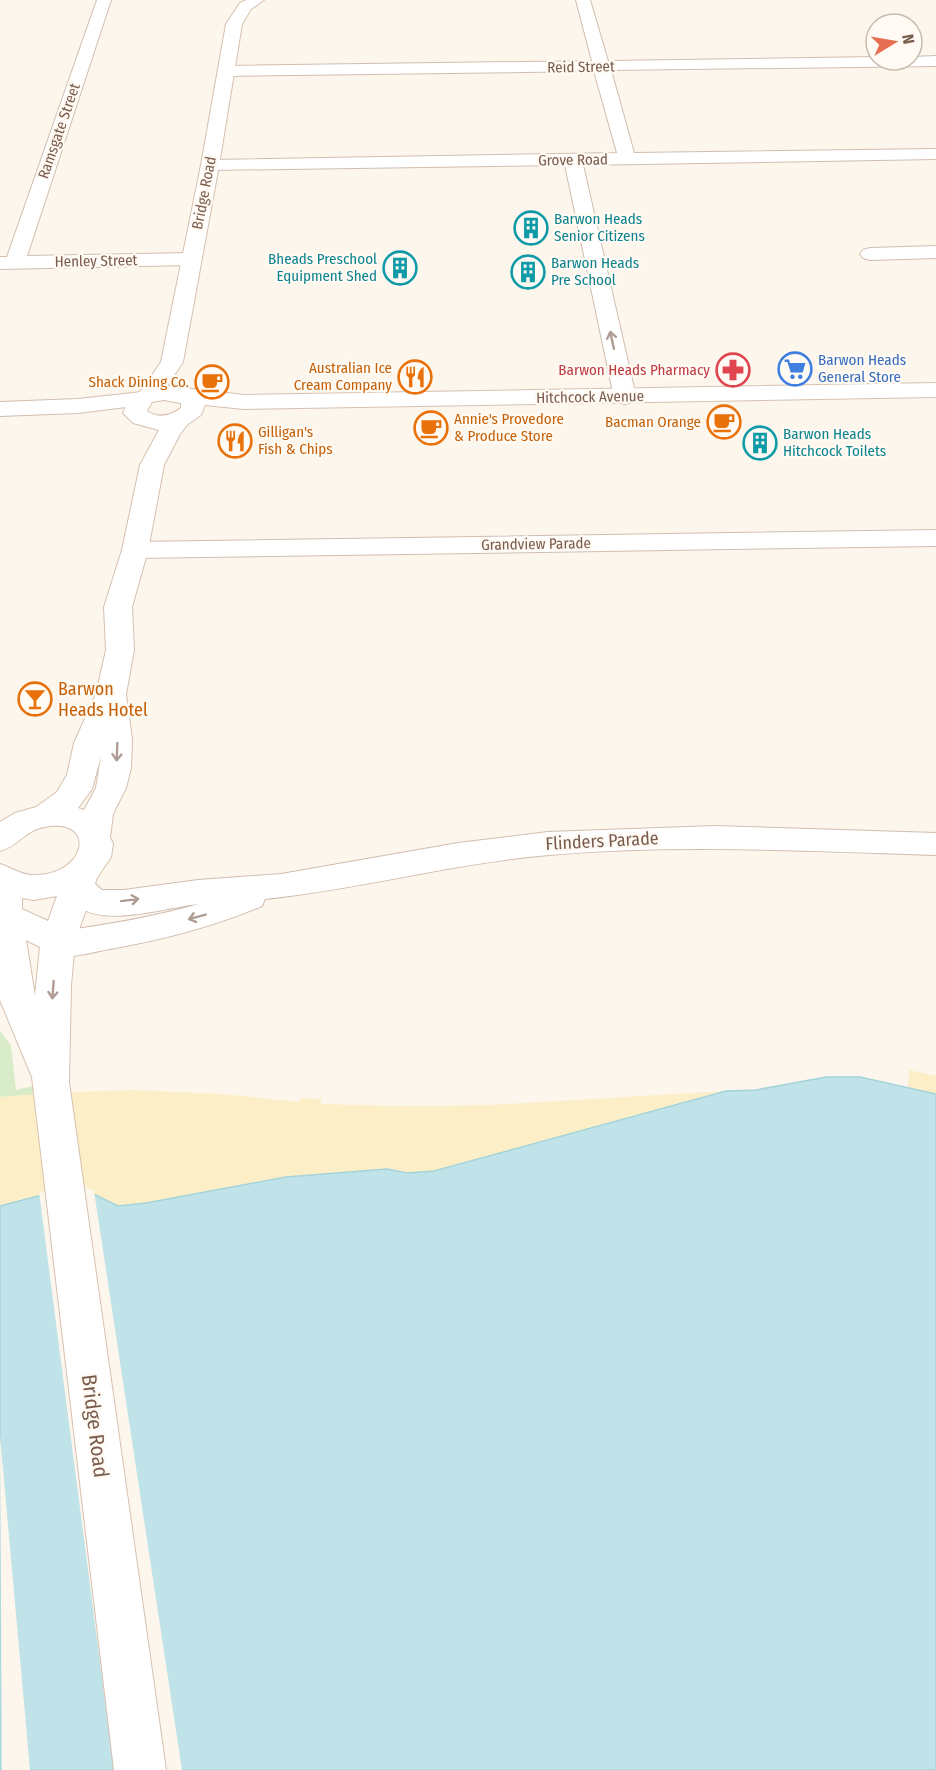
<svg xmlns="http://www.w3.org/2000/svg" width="936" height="1770" viewBox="0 0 936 1770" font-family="'Fira Sans Condensed',sans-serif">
<rect width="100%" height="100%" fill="#fdf6ec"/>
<path fill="#d8ecc9" d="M 0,1031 L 11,1045 L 16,1090 L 66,1078 L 67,1092 L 0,1097 Z"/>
<g fill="#fcefc7">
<path d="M 909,1070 L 936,1076 L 936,1094 L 908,1087 Z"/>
<path d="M 136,1090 L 222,1094 L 299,1102 L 300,1098 L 321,1099 L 321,1104 L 403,1106 L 491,1105 L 726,1091 L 434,1171 L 407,1173 L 387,1169 L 286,1177 L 146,1203 L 118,1206 L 102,1199 L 61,1190 L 0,1206 L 0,1097 L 67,1092 Z"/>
</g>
<path fill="#bfe3e8" stroke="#a5d3da" stroke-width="1.5" d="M 826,1077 L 860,1077 L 936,1094 L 936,1770 L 0,1770 L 0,1206 L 61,1190 L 85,1190 L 118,1206 L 146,1203 L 286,1177 L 387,1169 L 407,1173 L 434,1171 L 726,1091 L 756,1090 Z"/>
<g fill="#fdf6ec">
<path d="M 61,1187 L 86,1187 L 94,1191 L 182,1770 L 114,1770 L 39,1192 Z"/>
<path d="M 0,1436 L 30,1770 L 2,1770 Z"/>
</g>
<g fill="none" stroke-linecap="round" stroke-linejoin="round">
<defs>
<g id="street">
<path d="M 97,0 L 111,0 L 27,256 L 191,253 L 198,255 L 201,259 L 198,263 L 191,265 L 0,269 L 0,257 L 7,257 Z"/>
<path d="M 576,0 L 590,0 L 608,61 L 876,57 L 876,60 L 912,60 L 912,57 L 936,56 L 936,66 L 611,70 L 634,153 L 936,149 L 936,159 L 583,165 L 636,397 L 633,402 L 625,404 L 617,402 L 614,397 L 565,165 L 210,170 L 204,169 L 201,165 L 204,161 L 210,160 L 617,153 L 594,71 L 226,76 L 218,71 L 226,66 L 592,61 Z"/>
<path d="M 936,246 L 936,258 L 870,260 L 863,258 L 860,254 L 863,250 L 870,248 Z"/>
<path d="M 142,392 L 150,394 L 153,399 L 150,404 L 78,413 L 0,416 L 0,402 L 78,399 Z"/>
<path d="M 936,530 L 936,546 L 135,558 L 126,556 L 122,550 L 126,544 L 135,542 Z"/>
<path d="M 714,826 L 936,833 L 936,855 C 807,851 678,844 549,855 C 453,863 361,889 265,899 L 262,906 C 213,927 162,940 110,949 C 97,951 82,956 69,956 C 61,955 53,952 46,950 L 41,941 L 46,932 C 59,928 70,930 83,928 C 122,922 161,915 199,904 C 167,907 107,927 79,907 C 71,902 66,893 62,885 L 66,876 C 88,870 87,878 102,890 L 124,890 L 198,880 L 281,874 L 458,843 L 548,832 Z"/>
</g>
<path id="secondary" d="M 246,0 L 264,0 L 251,9 L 242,24 L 219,165 L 183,362 L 167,386 L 244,395 L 936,383 L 936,397 L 244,409 L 205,405 L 201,415 L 188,424 L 180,434 L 164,465 L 148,550 L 132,607 L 134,650 L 126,694 L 132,739 L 131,768 L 126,788 L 113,814 L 110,837 L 113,844 L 111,857 L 97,878 L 75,941 L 71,985 L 69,1082 L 166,1770 L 114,1770 L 32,1077 L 0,1000 L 0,864 C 12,868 23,876 35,875 C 87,875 98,817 44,827 C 26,830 17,847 0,851 L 0,822 L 15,813 L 36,807 L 57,792 L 67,775 L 74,743 L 96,694 L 106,650 L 104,607 L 122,550 L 140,465 L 159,430 L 133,423 L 123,413 L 129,398 L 142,390 L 161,362 L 201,165 L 226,24 L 240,3 ZM 164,400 L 181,403 L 181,408 C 170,416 159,419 147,411 L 152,402 ZM 101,756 L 96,788 L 84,810 L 78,808 L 92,789 ZM 57,896 L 48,921 L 22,909 L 22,898 L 34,900 ZM 26,940 L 40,947 L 35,996 Z"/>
</defs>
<use href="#street" stroke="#d1beb0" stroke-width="2"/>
<use href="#secondary" stroke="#d6c0b0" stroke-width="2"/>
<use href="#street" fill="#fff" fill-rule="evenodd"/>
<use href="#secondary" fill="#fff" fill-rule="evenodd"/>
</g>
<defs><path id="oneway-shaft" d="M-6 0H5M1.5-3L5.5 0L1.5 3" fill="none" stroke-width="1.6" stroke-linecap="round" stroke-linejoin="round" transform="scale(1.5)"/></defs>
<g stroke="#af9d94">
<use href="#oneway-shaft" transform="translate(612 340) rotate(-102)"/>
<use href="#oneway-shaft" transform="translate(117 752) rotate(92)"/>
<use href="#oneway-shaft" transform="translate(130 900) rotate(-7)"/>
<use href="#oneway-shaft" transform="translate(197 917) rotate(165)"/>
<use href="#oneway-shaft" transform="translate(53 990) rotate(94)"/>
</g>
<defs>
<symbol id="building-ring" viewBox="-11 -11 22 22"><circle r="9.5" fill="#fffaf3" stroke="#0f9aa8" stroke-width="1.5"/><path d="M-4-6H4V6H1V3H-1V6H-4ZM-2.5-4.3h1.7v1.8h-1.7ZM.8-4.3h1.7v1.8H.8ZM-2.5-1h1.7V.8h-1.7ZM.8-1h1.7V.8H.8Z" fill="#0f9aa8"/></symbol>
<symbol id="supermarket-ring" viewBox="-11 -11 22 22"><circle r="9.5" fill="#fffaf3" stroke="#3f7fe0" stroke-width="1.5"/><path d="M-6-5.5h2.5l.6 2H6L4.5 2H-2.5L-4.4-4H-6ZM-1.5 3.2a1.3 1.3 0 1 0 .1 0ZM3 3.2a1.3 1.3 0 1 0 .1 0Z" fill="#3f7fe0"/></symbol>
<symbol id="pharmacy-ring" viewBox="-11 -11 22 22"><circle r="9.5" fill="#fffaf3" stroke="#e0444e" stroke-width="1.5"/><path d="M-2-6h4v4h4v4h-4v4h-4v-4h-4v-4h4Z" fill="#e0444e"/></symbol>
<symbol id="restaurant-ring" viewBox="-11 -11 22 22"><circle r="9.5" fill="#fffaf3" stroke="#e8710a" stroke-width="1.5"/><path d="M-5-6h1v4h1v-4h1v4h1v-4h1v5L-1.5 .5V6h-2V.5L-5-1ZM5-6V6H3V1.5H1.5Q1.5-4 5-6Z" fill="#e8710a"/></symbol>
<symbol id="cafe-ring" viewBox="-11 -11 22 22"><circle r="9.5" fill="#fffaf3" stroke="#e8710a" stroke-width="1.5"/><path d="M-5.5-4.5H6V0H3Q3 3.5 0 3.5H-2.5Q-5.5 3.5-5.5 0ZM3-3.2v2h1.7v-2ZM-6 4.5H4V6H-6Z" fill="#e8710a"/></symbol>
<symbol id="bar-ring" viewBox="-11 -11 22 22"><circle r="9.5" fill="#fffaf3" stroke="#e8710a" stroke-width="1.5"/><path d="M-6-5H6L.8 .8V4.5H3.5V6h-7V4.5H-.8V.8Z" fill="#e8710a"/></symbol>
</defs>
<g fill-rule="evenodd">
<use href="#building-ring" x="512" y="209" width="38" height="38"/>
<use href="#building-ring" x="381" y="249" width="38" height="38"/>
<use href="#building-ring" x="509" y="253" width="38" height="38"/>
<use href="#supermarket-ring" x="776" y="350" width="38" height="38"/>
<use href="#pharmacy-ring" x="714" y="351" width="38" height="38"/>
<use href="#restaurant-ring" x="396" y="358" width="38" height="38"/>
<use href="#cafe-ring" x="193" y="363" width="38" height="38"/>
<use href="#cafe-ring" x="705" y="403" width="38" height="38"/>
<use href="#cafe-ring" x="412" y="409" width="38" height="38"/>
<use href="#restaurant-ring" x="216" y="422" width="38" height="38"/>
<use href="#building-ring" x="741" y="424" width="38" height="38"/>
<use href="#bar-ring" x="16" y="680" width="38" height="38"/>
</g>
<g text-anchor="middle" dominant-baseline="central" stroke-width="4.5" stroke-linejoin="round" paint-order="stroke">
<g font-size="15" fill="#7a5c4d" stroke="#fffaf3">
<text transform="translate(581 67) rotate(-1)">Reid Street</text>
<text transform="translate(59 131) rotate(-71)">Ramsgate Street</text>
<text transform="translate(573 160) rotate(-1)">Grove Road</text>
<text transform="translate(204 193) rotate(-79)">Bridge Road</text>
<text transform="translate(96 261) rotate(-1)">Henley Street</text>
<text transform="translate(590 397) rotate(-1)">Hitchcock Avenue</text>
<text transform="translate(536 544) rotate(-1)">Grandview Parade</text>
</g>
<g font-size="15" fill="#0d838f" stroke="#fffaf3" text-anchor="start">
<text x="554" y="219">Barwon Heads<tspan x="554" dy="17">Senior Citizens</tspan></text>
<text x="377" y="259" text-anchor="end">Bheads Preschool<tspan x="377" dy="17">Equipment Shed</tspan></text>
<text x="551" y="263">Barwon Heads<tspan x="551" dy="17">Pre School</tspan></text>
<text x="783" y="434">Barwon Heads<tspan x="783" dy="17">Hitchcock Toilets</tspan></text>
</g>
<g font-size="15" fill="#366cbe" stroke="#fffaf3" text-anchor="start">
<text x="818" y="360">Barwon Heads<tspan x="818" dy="17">General Store</tspan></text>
</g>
<g font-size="15" fill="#c56008" stroke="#fffaf3" text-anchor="end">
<text x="392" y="368">Australian Ice<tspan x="392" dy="17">Cream Company</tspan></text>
<text x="189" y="382">Shack Dining Co.</text>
<text x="454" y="419" text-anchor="start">Annie's Provedore<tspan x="454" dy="17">&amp; Produce Store</tspan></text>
<text x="701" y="422">Bacman Orange</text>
<text x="258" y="432" text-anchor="start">Gilligan's<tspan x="258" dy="17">Fish &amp; Chips</tspan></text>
</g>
<g font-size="15" fill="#be3a42" stroke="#fffaf3" text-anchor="end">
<text x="710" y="370">Barwon Heads Pharmacy</text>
</g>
<g font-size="18" fill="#c56008" stroke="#fffaf3" text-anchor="start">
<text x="58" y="689">Barwon<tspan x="58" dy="21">Heads Hotel</tspan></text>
</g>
<g font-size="18" fill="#7a5c4d" stroke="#fffaf3">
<text transform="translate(602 841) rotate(-3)">Flinders Parade</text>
</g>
<g font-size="21" fill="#7a5c4d" stroke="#fffaf3">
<text transform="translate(95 1426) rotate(83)">Bridge Road</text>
</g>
</g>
<g transform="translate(894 42) rotate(79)"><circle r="28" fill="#fffaf3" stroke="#cabbb1" stroke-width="1.5"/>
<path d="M0-4.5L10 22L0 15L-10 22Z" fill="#e76f51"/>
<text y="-9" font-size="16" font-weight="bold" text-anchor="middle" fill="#7a5c4d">N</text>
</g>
</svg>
